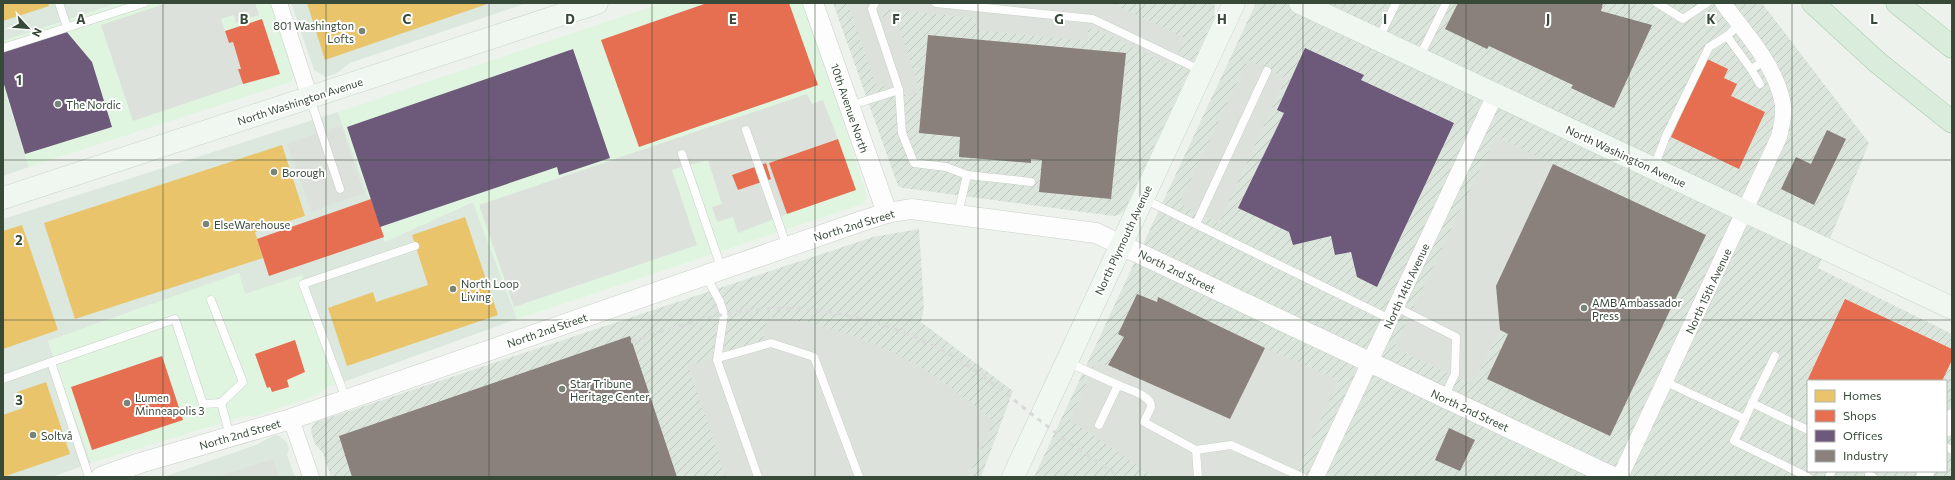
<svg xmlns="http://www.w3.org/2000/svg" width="1955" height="480" viewBox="0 0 1955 480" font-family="Commissioner,sans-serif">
<defs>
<pattern id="industrial-furrows" width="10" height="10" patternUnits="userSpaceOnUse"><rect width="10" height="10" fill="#dce5dc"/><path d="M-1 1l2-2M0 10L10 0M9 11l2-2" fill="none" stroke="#bdc6be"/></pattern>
</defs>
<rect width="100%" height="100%" fill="#edf2ed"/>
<g fill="#dce8de">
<path d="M 3,3 L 119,3 L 3,41 Z"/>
<path d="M 291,3 L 527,3 L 350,63 L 337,73 L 326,77 L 314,70 Z"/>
<path d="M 3,86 L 29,167 L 3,176 Z"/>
<path d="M 338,112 L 385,241 L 473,202 L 517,319 L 338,384 L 245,294 L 239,274 L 48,341 L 91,463 L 52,477 L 3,477 L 3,219 Z"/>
<path d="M 274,435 L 280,436 L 287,443 L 289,449 L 287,455 L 295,477 L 163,477 L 256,445 Z"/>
</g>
<g fill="#e0f5e0">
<path d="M 119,3 L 273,3 L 296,69 L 294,77 L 291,82 L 29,167 L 3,86 L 3,41 Z"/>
<path d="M 662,3 L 803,3 L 833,88 L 867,197 L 863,204 L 517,319 L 473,202 L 385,242 L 338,112 Z"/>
<path d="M 239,273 L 245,294 L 302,275 L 338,384 L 327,387 L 317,395 L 257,416 L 245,416 L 91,463 L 48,341 Z"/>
</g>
<g fill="url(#industrial-furrows)" fill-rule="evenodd">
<path d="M 833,3 L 1214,3 L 1215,7 L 1214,18 L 1124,211 L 1119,215 L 1113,216 L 903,188 L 898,186 Z"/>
<path d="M 1256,3 L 1762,3 L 1869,143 L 1818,268 L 1952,334 L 1952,477 L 1034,477 ZM 1808,381 L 1946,381 L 1946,471 L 1808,471 Z"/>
<path d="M 919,229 L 924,308 L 921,322 L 1013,391 L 981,477 L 331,477 L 323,453 L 315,444 L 311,432 L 312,426 L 316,422 L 873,237 Z"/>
</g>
<g fill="#dce1dc" fill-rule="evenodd">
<path d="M 167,3 L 255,3 L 259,15 L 236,23 L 234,15 L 221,19 L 229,43 L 233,42 L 241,69 L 239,70 L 243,84 L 133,121 L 101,25 Z"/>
<path d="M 848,3 L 1111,3 L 1185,38 L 1172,66 L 1094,28 L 1088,30 L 1087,41 L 976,30 L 976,18 L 886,9 L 882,15 L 883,17 L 895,14 L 920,92 L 908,96 L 885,88 L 883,83 L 876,86 Z"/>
<path d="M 1248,60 L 1286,78 L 1219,223 L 1179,204 Z"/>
<path d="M 807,94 L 812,104 L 823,100 L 838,139 L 769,163 L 787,214 L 738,233 L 733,217 L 717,222 L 712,207 L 722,204 L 708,160 L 672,170 L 697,245 L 514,307 L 479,205 ZM 766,164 L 771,178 L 738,190 L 732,175 Z"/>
<path d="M 341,125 L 364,193 L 311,212 L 287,144 Z"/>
<path d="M 1496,136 L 1553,164 L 1496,286 L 1500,330 L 1473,385 L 1394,348 Z"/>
<path d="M 768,317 L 807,322 L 837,330 L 879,346 L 915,364 L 949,386 L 994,421 L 968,477 L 726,477 L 688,366 L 763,340 Z"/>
<path d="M 1265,348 L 1339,380 L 1294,477 L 1154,477 L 1070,420 L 1096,361 L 1230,419 Z"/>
<path d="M 273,459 L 279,477 L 217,477 Z"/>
</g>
<g fill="#e9c46a">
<path d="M 3,3 L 48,3 L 49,6 L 3,21 Z"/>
<path d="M 307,3 L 490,3 L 325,60 Z"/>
<path d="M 282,145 L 305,216 L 255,232 L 263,258 L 75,319 L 44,223 Z"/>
<path d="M 465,217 L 498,315 L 347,366 L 328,308 L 373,292 L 376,302 L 428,285 L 412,235 Z"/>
<path d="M 22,225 L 58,330 L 3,349 L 3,231 Z"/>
<path d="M 46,382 L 70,454 L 3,477 L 3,415 L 23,408 L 17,392 Z"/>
</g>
<g fill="#e76f51">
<path d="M 707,3 L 789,3 L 818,85 L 639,147 L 601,40 Z"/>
<path d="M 262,19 L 280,74 L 243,84 L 238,69 L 241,69 L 233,42 L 229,43 L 225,31 Z"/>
<path d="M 1707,59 L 1728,69 L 1724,78 L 1737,84 L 1731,96 L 1765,112 L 1739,169 L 1671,137 Z"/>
<path d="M 838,139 L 856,190 L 787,214 L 769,163 Z"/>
<path d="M 766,163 L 771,179 L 738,190 L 732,175 Z"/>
<path d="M 371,199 L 384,237 L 269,276 L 257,239 Z"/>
<path d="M 1845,299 L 1952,349 L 1952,360 L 1942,381 L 1811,381 L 1808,379 Z"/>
<path d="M 295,340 L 305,372 L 287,380 L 289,387 L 272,392 L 270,387 L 267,388 L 255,354 Z"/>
<path d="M 162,356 L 183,420 L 92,450 L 71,387 Z"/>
</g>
<g fill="#6d597a">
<path d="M 66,31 L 92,62 L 112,127 L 25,154 L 3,81 L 3,52 Z"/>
<path d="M 1305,48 L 1364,75 L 1361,80 L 1454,123 L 1377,287 L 1357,277 L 1351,252 L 1335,255 L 1331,236 L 1293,245 L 1289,232 L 1238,208 L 1284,113 L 1277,110 Z"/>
<path d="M 573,49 L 610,158 L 559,175 L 557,167 L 380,227 L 347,127 Z"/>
</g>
<g fill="#8a817c">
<path d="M 1458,3 L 1603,3 L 1601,11 L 1652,25 L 1614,108 L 1571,88 L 1573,85 L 1489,46 L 1487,49 L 1445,29 Z"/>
<path d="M 928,35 L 1126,53 L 1111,199 L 1039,192 L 1042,160 L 1031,159 L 1031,163 L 959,157 L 960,137 L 919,133 Z"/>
<path d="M 1827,130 L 1846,139 L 1814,205 L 1781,189 L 1796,157 L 1811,164 Z"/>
<path d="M 1553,164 L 1706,235 L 1610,436 L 1487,379 L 1508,334 L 1500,330 L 1496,286 Z"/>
<path d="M 1137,294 L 1157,302 L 1158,297 L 1265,348 L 1230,419 L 1108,365 L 1124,337 L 1118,334 Z"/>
<path d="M 630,336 L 677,477 L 352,477 L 339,436 Z"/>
<path d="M 1449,428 L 1475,440 L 1460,471 L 1435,460 Z"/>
</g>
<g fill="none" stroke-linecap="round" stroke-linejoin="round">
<defs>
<g id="service">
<path d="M 59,3 L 67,27"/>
<path d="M 875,3 L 872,9 L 899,90 L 902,133 L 914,163 L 946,167 L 967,175 L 958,214"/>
<path d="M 936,3 L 1093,19 L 1202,71"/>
<path d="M 1657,3 L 1683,19 L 1707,3"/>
<path d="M 1739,25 L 1727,36 L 1751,69 L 1765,61"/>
<path d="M 1379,38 L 1396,3"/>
<path d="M 3,48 L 144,3"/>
<path d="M 1419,58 L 1446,3"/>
<path d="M 1751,69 L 1760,84"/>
<path d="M 310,98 L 340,189"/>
<path d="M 849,106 L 899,90"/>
<path d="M 746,130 L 787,247"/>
<path d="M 682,154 L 722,270"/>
<path d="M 1654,167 L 1666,136 L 1709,47 L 1727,36"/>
<path d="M 967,175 L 1031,182"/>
<path d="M 1144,199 L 1390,319"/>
<path d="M 1196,224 L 1267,71"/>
<path d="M 706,276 L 720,302 L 724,314 L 717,360 L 758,477"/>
<path d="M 211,300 L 243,382 L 221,403"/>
<path d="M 1396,307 L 1456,337 L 1455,374 L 1444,397"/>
<path d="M 718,358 L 771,343 L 814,357 L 859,477"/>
<path d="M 1067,362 L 1118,385 L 1099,425"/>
<path d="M 3,379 L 51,362"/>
<path d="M 1666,382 L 1745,419 L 1734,441 L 1808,477"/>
<path d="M 1118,385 C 1127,389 1153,396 1151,407 C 1149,412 1146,418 1144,422 L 1196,450"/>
<path d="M 346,399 L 303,284 L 415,246"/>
<path d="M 1752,403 L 1775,356"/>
<path d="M 1745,419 L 1752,403 L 1808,430"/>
<path d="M 1946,447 L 1952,450"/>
<path d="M 89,477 L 51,362 L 175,319 L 203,404 L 221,403 L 230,436"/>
<path d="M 1198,477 L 1196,450 L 1231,445 L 1302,477"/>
<path d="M 1829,477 L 1832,471"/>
<path d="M 1869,477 L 1869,475 L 1873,477"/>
</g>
<g id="minor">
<path d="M 279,3 L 310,98"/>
<path d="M 291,419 L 311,477"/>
<path d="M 1946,429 L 1952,417"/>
<path d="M 1316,477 L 1495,95"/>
<path d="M 1620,477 L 1779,137 C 1782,125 1785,112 1782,100 C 1774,63 1745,33 1723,3"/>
<path d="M 1924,477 L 1927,471"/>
</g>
<g id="tertiary">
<path d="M 813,3 L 887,213"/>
<path d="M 101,477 L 140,463 L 291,419 L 862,221 L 887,213 L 911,209 L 1096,233 L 1613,477"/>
</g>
<g id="secondary">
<path d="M 1300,3 L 1952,308"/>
<path d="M 3,198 L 597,3"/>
<path d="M 1013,477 L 1234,3"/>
</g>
<g id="motorway">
<path d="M 1813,3 L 1877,62 L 1952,122"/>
<path d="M 1897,3 L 1952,47"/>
</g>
</defs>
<use href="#service" stroke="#c9cfc9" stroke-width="9"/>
<use href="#minor" stroke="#c9cfc9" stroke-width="17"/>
<use href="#tertiary" stroke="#c9cfc9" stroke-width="21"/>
<use href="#secondary" stroke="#c6d5c8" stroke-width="23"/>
<use href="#motorway" stroke="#a7caaa" stroke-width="23"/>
<use href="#service" stroke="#fcfdfc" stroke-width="8"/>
<use href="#minor" stroke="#fcfdfc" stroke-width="16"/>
<use href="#tertiary" stroke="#fcfdfc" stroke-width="20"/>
<use href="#secondary" stroke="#f0f7f1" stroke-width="22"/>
<use href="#motorway" stroke="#daeddc" stroke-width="22"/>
<path stroke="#d9dad9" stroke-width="3" stroke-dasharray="5 5" stroke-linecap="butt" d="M 631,342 C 671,328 710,315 751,310 C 813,303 882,319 938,348 C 982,371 1020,406 1060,436 C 1079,451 1100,463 1120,477"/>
</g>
<path fill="none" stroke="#374938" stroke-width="1" stroke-opacity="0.55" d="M 163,3 L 163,477M 326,3 L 326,477M 489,3 L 489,477M 652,3 L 652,477M 815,3 L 815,477M 978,3 L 978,477M 1140,3 L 1140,477M 1303,3 L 1303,477M 1466,3 L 1466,477M 1629,3 L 1629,477M 1792,3 L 1792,477M 3,160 L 1952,160M 3,320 L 1952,320"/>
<g fill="#778477" stroke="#fff" stroke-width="1.5">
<circle cx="362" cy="31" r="4"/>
<circle cx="58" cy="104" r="4"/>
<circle cx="274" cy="172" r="4"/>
<circle cx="206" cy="224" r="4"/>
<circle cx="453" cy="289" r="4"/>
<circle cx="1584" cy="308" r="4"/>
<circle cx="562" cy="389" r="4"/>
<circle cx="127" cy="403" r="4"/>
<circle cx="33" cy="435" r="4"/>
</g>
<g text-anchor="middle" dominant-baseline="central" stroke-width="4" stroke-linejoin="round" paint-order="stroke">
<g font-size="11" fill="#374938" stroke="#fff" text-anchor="start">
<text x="354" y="25" text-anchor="end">801 Washington<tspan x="354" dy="13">Lofts</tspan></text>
<text x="66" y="104">The Nordic</text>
<text x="282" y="172">Borough</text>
<text x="214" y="224">ElseWarehouse</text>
<text x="461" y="283">North Loop<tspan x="461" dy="13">Living</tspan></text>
<text x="1592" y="302">AMB Ambassador<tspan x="1592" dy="13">Press</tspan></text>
<text x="570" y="383">Star Tribune<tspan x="570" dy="13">Heritage Center</tspan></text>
<text x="135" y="397">Lumen<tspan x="135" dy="13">Minneapolis 3</tspan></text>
<text x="41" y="435">Soltvå</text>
</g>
<g font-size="11" fill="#374938" stroke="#fff">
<text transform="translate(300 101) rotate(-18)">North Washington Avenue</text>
<text transform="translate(850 108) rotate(71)">10th Avenue North</text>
<text transform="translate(1626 156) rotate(25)">North Washington Avenue</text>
<text transform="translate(854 225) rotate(-17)">North 2nd Street</text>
<text transform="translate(1123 240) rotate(-65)">North Plymouth Avenue</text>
<text transform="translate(1177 271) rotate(26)">North 2nd Street</text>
<text transform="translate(1406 286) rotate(-65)">North 14th Avenue</text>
<text transform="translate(1708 291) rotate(-65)">North 15th Avenue</text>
<text transform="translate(547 330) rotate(-19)">North 2nd Street</text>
<text transform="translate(1470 410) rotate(25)">North 2nd Street</text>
<text transform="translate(240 434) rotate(-16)">North 2nd Street</text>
</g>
</g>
<g font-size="13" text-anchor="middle" font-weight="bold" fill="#374938" stroke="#fff" stroke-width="4" stroke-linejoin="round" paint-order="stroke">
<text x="81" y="24">A</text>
<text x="244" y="24">B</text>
<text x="407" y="24">C</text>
<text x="570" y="24">D</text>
<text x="733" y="24">E</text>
<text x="896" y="24">F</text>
<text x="1059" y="24">G</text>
<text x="1222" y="24">H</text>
<text x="1385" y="24">I</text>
<text x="1548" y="24">J</text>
<text x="1711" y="24">K</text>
<text x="1874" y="24">L</text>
<text x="19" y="85">1</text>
<text x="19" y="245">2</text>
<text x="19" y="405">3</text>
</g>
<rect width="1955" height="480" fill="none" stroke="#374938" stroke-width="8"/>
<rect x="1807" y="380" width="140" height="92" fill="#ffffff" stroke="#afb6af"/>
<rect x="1815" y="390" width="20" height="12" fill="#e9c46a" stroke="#afb6af"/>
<text x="1843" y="400" font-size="12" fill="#374938">Homes</text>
<rect x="1815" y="410" width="20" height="12" fill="#e76f51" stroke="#afb6af"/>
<text x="1843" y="420" font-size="12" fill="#374938">Shops</text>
<rect x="1815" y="430" width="20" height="12" fill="#6d597a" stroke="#afb6af"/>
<text x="1843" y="440" font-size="12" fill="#374938">Offices</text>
<rect x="1815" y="450" width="20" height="12" fill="#8a817c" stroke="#afb6af"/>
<text x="1843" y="460" font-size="12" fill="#374938">Industry</text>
<g transform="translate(28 28) rotate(116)" stroke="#ffffff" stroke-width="3" paint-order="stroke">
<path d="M0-3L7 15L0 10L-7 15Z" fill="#374938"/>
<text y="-6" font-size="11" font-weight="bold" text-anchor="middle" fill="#374938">N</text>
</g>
</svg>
